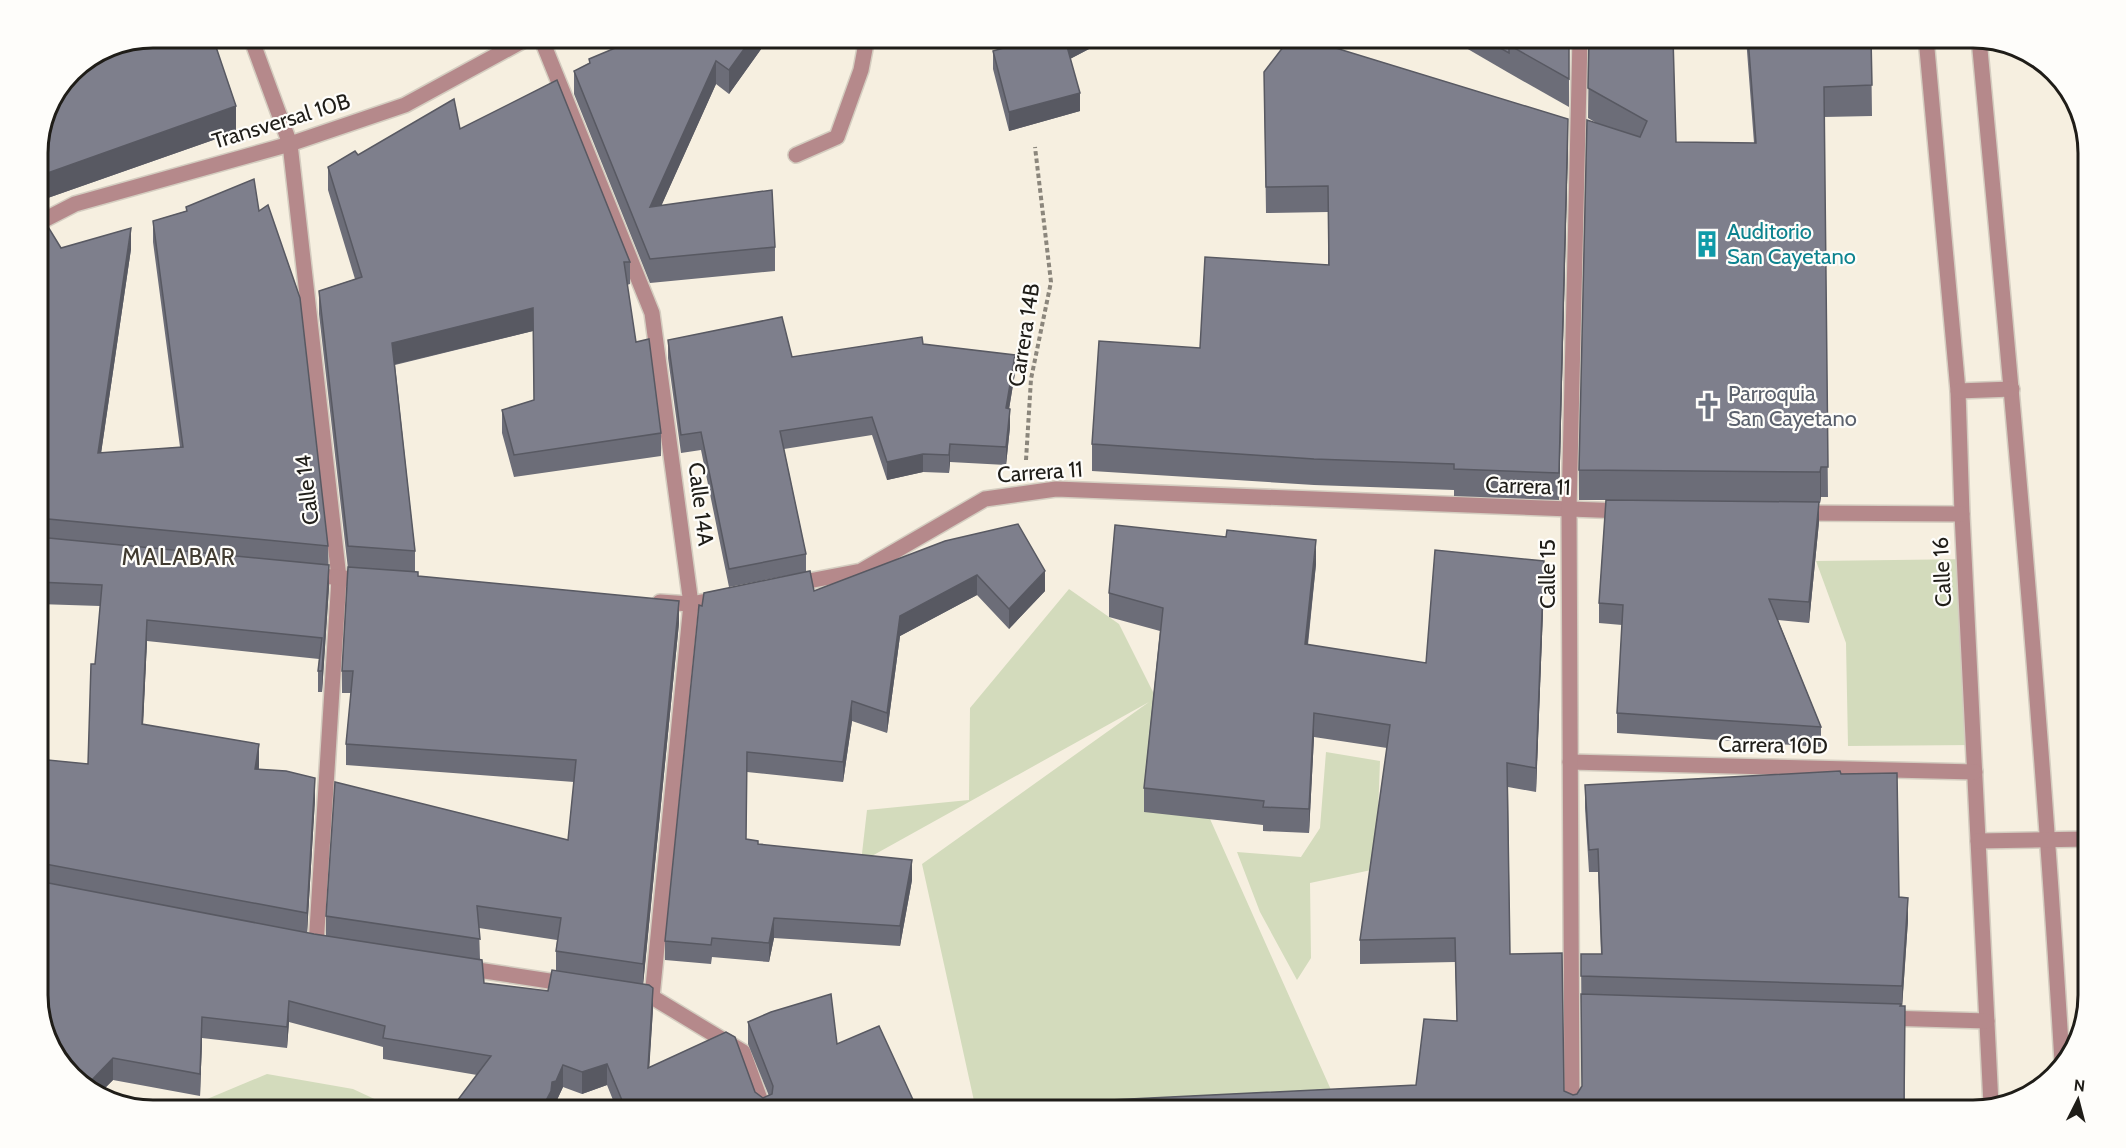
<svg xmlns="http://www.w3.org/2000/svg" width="2126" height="1148" viewBox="0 0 2126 1148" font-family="Cabin,sans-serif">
<rect width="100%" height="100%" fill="#f6efe0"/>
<g fill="#d3dbbc">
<path d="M 1972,559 L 1975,745 L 1848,746 L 1846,643 L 1816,561 Z"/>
<path d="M 1069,589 L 1119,624 L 1156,698 L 1340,1110 L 976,1110 L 922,864 L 1149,702 L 861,862 L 867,810 L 969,800 L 970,708 Z"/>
<path d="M 1326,752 L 1380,761 L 1376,869 L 1310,883 L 1311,958 L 1297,980 L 1260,912 L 1237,852 L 1301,857 L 1320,828 Z"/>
<path d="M 267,1074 L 353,1089 L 398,1110 L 181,1110 Z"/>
</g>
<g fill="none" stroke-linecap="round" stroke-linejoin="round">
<defs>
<g id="minor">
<path d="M 251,38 L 290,144 L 339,578 L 316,946"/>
<path d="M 541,38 L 652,313 L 691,604 L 652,997"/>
<path d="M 1926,38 L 1958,391 L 1962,514 L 1991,1105"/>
<path d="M 1979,39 C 2011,380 2042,721 2062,1062"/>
<path d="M 796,155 L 837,137 L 861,70 L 867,38"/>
<path d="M 1958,391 L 2012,389"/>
<path d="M 1800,513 L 1962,514"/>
<path d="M 310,575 L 366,580"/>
<path d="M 793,584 L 861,571 L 985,499 L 1056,489 L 1623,511"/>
<path d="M 660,602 L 691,604 L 722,598"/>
<path d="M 1570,762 L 1975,772"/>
<path d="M 1978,841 L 2088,839"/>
<path d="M 465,968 L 569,984"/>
<path d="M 643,996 L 652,997 L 743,1052 L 764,1110"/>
<path d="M 1886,1018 L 1987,1021"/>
<path d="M 1572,1110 L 1569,510 L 1580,38"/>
</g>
<path id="tertiary" d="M 38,223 L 75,204 L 290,144 L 405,105 L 528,38"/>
</defs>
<use href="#minor" stroke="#d4cdc0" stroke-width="18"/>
<use href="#tertiary" stroke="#d4cdc0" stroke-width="18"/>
<path stroke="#8b867c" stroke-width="4" stroke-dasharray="4.5 3" stroke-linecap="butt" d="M 1026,460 L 1031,379 L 1051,282 L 1035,147"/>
<use href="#minor" stroke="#b5898b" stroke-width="15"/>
<use href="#tertiary" stroke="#b5898b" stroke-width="15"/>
</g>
<g fill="#6c6d78" fill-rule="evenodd">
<path d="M 769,38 L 729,94 L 716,84 L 661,206 L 775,247 L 775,271 L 650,283 L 574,94 L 574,71 L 589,63 L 589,59 Z"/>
<path d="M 1023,38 L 1110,38 L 1070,59 L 1080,111 L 1009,131 L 993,69 L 993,51 L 1024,42 Z"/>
<path d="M 1465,38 L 1510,38 L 1509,73 L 1466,48 Z"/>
<path d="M 1589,38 L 1676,142 L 1754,143 L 1746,38 L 1871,38 L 1872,116 L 1824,117 L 1828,497 L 1821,497 L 1820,503 L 1819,503 L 1819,522 L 1809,623 L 1778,620 L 1821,727 L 1821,747 L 1617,733 L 1617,713 L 1622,625 L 1599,623 L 1599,603 L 1606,500 L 1579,500 L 1579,470 L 1598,124 L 1588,118 Z"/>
<path d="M 1509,45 L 1569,72 L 1569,107 L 1509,73 Z"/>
<path d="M 1264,72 L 1568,145 L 1559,500 L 1454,496 L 1454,490 L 1314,485 L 1092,471 L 1092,444 L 1200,348 L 1328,265 L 1328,212 L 1266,213 Z"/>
<path d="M 460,129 L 630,262 L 630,284 L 627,285 L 636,342 L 661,433 L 661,456 L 514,477 L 502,433 L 502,410 L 534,400 L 533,331 L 395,365 L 415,551 L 415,572 L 418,576 L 679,623 L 643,984 L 653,1009 L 649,1067 L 755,1092 L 763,1098 L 769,1096 L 748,1044 L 748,1022 L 837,1044 L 915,1110 L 617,1110 L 607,1085 L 582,1094 L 563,1087 L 556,1102 L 552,1104 L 551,1110 L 457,1110 L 457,1101 L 477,1075 L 383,1059 L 383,1047 L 289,1022 L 287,1048 L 202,1038 L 200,1096 L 113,1080 L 98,1095 L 57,1059 L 38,1003 L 38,759 L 88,764 L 100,606 L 38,604 L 38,231 L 61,248 L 131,249 L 101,453 L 180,447 L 153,242 L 153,221 L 186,211 L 186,207 L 259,211 L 328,546 L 329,587 L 322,692 L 318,692 L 318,671 L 319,659 L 147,641 L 143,724 L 259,766 L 259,769 L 315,799 L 307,933 L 326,936 L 326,916 L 568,840 L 574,782 L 346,765 L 346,744 L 351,693 L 342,693 L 342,671 L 348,569 L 319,314 L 319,291 L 355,279 L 328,190 L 328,167 L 358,155 ZM 479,928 L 557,940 L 556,951 L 556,971 L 548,991 L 484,983 L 480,959 Z"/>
<path d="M 236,132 L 42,200 L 38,182 L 38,146 Z"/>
<path d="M 668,340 L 792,357 L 923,344 L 1015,373 L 1009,409 L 1010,427 L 1006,465 L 950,462 L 949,473 L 923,472 L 887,480 L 872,435 L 784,449 L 806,554 L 806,572 L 729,587 L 701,450 L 681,453 L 668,358 Z"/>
<path d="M 1226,537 L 1316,564 L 1308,645 L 1426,663 L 1544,585 L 1536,792 L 1508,787 L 1510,954 L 1564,1091 L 1573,1095 L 1577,1094 L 1582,1087 L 1581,954 L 1601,954 L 1598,872 L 1589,872 L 1585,808 L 1585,785 L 1899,897 L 1908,920 L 1902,1006 L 1905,1107 L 1947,1110 L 1110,1110 L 1110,1100 L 1416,1085 L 1457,1021 L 1455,962 L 1360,964 L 1360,940 L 1387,748 L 1314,737 L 1309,833 L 1263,831 L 1263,825 L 1144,812 L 1144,788 L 1160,631 L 1109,617 L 1109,593 Z"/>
<path d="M 945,541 L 1045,591 L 1009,629 L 977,595 L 900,636 L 887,733 L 852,721 L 843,782 L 747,772 L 746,839 L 758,844 L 912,880 L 900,946 L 774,938 L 769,962 L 712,957 L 711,964 L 665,960 L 665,941 L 702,606 L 814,591 Z"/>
</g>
<g fill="#585962">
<path d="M 752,38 L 769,38 L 729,94 L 729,70 Z"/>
<path d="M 1076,38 L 1110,38 L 1066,61 L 1066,43 Z"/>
<path d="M 716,61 L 716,84 L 650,231 L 650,207 Z"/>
<path d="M 1080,93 L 1080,111 L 1009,131 L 1009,112 Z"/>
<path d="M 236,106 L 236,132 L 42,200 L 42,175 Z"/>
<path d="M 1568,119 L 1568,145 L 1559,500 L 1559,473 Z"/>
<path d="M 131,228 L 131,249 L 98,474 L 98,453 Z"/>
<path d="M 533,308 L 533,331 L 392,365 L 392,343 Z"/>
<path d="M 1015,355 L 1015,373 L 1006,427 L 1006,408 Z"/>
<path d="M 1010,409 L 1010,427 L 1006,465 L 1006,447 Z"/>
<path d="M 950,444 L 950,462 L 949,473 L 949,455 Z"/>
<path d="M 923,454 L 923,472 L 887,480 L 887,462 Z"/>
<path d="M 1821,467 L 1821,497 L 1820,503 L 1820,472 Z"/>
<path d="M 1819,502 L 1819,522 L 1809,623 L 1809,602 Z"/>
<path d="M 38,518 L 39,518 L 39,539 L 38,540 Z"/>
<path d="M 1316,540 L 1316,564 L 1305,668 L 1305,644 Z"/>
<path d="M 1544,561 L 1544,585 L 1536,792 L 1536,768 Z"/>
<path d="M 329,565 L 329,587 L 322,692 L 322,671 Z"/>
<path d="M 1045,571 L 1045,591 L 1009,629 L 1009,609 Z"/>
<path d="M 977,575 L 977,595 L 900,636 L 887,733 L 887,713 L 900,616 Z"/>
<path d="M 679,601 L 679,623 L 643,986 L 643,964 Z"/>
<path d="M 147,620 L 147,641 L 142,746 L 142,724 Z"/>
<path d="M 852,701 L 852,721 L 843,782 L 843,762 Z"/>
<path d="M 1314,713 L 1314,737 L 1309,833 L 1309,809 Z"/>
<path d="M 259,744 L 259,766 L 255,790 L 255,769 Z"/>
<path d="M 315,778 L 315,799 L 307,934 L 307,913 Z"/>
<path d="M 912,860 L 912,880 L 900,946 L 900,926 Z"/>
<path d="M 40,863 L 40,884 L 38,885 L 38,864 Z"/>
<path d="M 1908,898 L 1908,920 L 1902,1009 L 1902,986 Z"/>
<path d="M 774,918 L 774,938 L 769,962 L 769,943 Z"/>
<path d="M 653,988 L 653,1009 L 648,1089 L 648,1068 Z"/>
<path d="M 289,1001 L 289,1022 L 287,1048 L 287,1027 Z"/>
<path d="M 202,1017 L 202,1038 L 200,1096 L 200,1074 Z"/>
<path d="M 113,1058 L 113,1080 L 98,1095 L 87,1085 Z"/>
<path d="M 607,1064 L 607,1085 L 582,1094 L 582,1072 Z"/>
<path d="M 563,1065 L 563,1087 L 556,1102 L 552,1104 L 551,1110 L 541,1110 L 552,1082 Z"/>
<path d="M 915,1104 L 915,1110 L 901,1110 Z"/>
</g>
<g fill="#7e7f8c" stroke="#585962" stroke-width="1.5">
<path d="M 153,38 L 213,38 L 236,106 L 42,175 L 38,157 L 38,146 L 72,71 L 109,46 Z"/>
<path d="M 639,38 L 752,38 L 729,70 L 716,61 L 650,207 L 772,190 L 775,247 L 650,259 L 574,71 L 590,63 L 589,59 Z"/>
<path d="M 1028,38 L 1076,38 L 1066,43 L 1080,93 L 1009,112 L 993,51 L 1029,41 Z"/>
<path d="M 1290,38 L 1303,38 L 1568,119 L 1559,473 L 1454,469 L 1454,464 L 1314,459 L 1092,444 L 1099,341 L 1200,348 L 1205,257 L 1329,265 L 1328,186 L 1266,187 L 1264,72 Z"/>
<path d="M 1482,38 L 1509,38 L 1509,53 Z"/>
<path d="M 1589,38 L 1673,38 L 1676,142 L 1756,143 L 1748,38 L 1871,38 L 1872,85 L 1824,87 L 1828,467 L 1821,467 L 1820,472 L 1579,470 L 1587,120 L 1640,137 L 1647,121 L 1588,88 Z"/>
<path d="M 1569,44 L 1569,79 L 1509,45 Z"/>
<path d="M 557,80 L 630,262 L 624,262 L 636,342 L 649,339 L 661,433 L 514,455 L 502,410 L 534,400 L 533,308 L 392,343 L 415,551 L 348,546 L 319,291 L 362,277 L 328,167 L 355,151 L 358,155 L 454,99 L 460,129 Z"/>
<path d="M 254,179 L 259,211 L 268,205 L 300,298 L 328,546 L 38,518 L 38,231 L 47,225 L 61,248 L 131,228 L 98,453 L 183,447 L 153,221 L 187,211 L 186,207 Z"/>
<path d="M 782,317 L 792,357 L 922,337 L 923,344 L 1015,355 L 1006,408 L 1010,409 L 1006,447 L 950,444 L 949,455 L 923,454 L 887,462 L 872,417 L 780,431 L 806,554 L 729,569 L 701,432 L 681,435 L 668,340 Z"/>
<path d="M 1606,500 L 1819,502 L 1809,602 L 1769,599 L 1821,727 L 1617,713 L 1623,605 L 1599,603 Z"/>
<path d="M 1018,524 L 1045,571 L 1009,609 L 977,575 L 900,616 L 887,713 L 852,701 L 843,762 L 747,752 L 746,839 L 758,841 L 758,844 L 912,860 L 900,926 L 774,918 L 769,943 L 712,938 L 711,945 L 665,941 L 699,605 L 702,606 L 704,593 L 810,571 L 814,591 L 945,541 Z"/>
<path d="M 1115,525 L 1226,537 L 1227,530 L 1316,540 L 1305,644 L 1426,663 L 1435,550 L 1544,561 L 1536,768 L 1507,763 L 1510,954 L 1562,953 L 1564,1091 L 1573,1095 L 1577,1094 L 1582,1086 L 1581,994 L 1901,1004 L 1900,1006 L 1905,1006 L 1904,1107 L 1947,1108 L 1947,1110 L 1111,1110 L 1110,1100 L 1416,1085 L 1424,1019 L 1457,1021 L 1455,938 L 1360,940 L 1390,725 L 1314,713 L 1309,809 L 1263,807 L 1264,801 L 1144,788 L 1163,608 L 1109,593 Z"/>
<path d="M 38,537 L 329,565 L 322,671 L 318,671 L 322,638 L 147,620 L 142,724 L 259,744 L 255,769 L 286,771 L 315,778 L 307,913 L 40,863 L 38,864 L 38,759 L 88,764 L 91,664 L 95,664 L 102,585 L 38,582 Z"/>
<path d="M 348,567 L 418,572 L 418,576 L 679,601 L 643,964 L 556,951 L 561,918 L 477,906 L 480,939 L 326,916 L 335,782 L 568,840 L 576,760 L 346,744 L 353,671 L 342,671 Z"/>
<path d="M 1840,771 L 1841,774 L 1897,773 L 1899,897 L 1908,898 L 1902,986 L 1581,976 L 1581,954 L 1602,954 L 1598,849 L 1589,850 L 1585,785 Z"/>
<path d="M 38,881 L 314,934 L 482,960 L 484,983 L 548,991 L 552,970 L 649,985 L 653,988 L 648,1068 L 726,1032 L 735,1037 L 755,1092 L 763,1098 L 772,1094 L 773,1086 L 748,1022 L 771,1012 L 831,994 L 837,1044 L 879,1026 L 915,1104 L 901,1110 L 626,1110 L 607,1064 L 582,1072 L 563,1065 L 556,1081 L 552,1082 L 551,1091 L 541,1110 L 470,1110 L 457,1101 L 491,1056 L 383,1038 L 385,1026 L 289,1001 L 287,1027 L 202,1017 L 200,1074 L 113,1058 L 87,1085 L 57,1059 L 38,1003 Z"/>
</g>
<defs>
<symbol id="building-bare" viewBox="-9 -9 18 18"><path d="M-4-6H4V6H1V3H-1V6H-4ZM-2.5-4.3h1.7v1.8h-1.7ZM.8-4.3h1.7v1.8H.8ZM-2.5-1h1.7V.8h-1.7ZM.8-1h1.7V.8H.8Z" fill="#0f9aa8" stroke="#fefdfa" stroke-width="2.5" paint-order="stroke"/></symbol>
<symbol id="church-bare" viewBox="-9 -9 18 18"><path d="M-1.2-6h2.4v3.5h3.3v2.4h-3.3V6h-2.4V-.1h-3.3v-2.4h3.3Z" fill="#6b7280" stroke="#fefdfa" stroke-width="2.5" paint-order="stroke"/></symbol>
</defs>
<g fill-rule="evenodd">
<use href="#building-bare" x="1688" y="225" width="38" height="38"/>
<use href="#church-bare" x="1689" y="387" width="38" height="38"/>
</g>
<g text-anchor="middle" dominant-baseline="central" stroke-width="4.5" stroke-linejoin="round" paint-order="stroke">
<g font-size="22" fill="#1f1d18" stroke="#fefdfa">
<text transform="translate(281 121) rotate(-17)">Transversal 10B</text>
<text transform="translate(1024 335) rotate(-81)">Carrera 14B</text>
<text transform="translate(1040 472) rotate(-4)">Carrera 11</text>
<text transform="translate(1528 486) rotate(2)">Carrera 11</text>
<text transform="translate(307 490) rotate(-97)">Calle 14</text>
<text transform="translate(701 504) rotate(83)">Calle 14A</text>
<text transform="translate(1942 572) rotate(-93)">Calle 16</text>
<text transform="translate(1547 574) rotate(-90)">Calle 15</text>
<text transform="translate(1773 745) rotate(1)">Carrera 10D</text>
</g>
<g font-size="22" fill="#0d838f" stroke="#fefdfa" text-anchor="start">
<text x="1727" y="231">Auditorio<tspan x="1727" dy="25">San Cayetano</tspan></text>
</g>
<g font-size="22" fill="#5b616d" stroke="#fefdfa" text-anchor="start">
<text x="1728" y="393">Parroquia<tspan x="1728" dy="25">San Cayetano</tspan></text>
</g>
<g font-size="24" letter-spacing="1.5" fill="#413b30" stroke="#fefdfa">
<text x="179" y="556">MALABAR</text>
</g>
</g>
<path d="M0 0H2126V1148H0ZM153 48H1973A105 105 0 0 1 2078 153V995A105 105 0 0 1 1973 1100H153A105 105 0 0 1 48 995V153A105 105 0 0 1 153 48Z" fill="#fefdfa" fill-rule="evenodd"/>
<path fill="none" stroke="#1f1d18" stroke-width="3" d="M153 48H1973A105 105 0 0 1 2078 153V995A105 105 0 0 1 1973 1100H153A105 105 0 0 1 48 995V153A105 105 0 0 1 153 48Z"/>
<g transform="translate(2078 1100) rotate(6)" stroke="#fefdfa" stroke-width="4.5" paint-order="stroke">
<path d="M0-4.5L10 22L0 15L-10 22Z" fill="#1f1d18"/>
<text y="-9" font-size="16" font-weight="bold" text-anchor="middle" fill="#1f1d18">N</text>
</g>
</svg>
